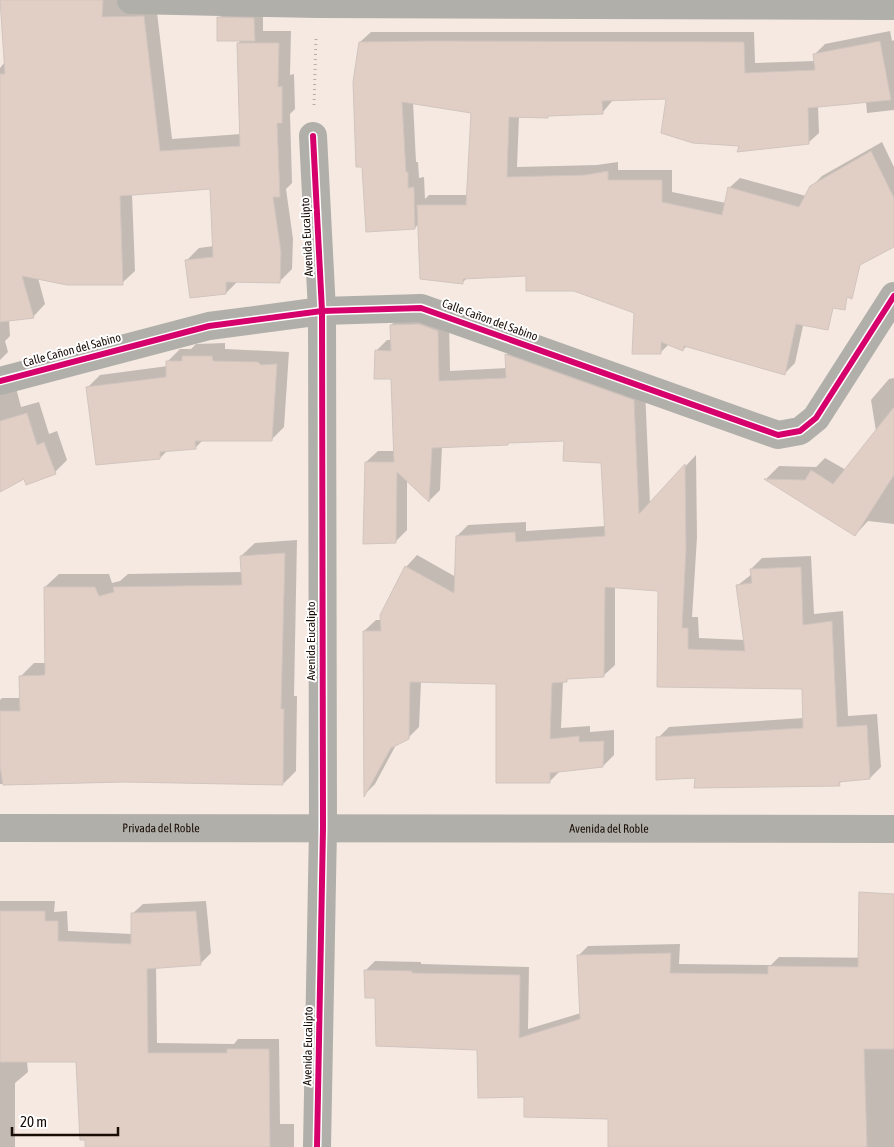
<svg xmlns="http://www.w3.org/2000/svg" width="894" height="1147" viewBox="0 0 894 1147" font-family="'Asap Condensed',sans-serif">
<rect width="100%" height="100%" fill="#f5e9e2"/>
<g fill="#0003" fill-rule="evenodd">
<path d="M 0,0 L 131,0 L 156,4 L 172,139 L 241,134 L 238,43 L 242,40 L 219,18 L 227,9 L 263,10 L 263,31 L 291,31 L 290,75 L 294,74 L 295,109 L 290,114 L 292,183 L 286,189 L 293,239 L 292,269 L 280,281 L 238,281 L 226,293 L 187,260 L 199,248 L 214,246 L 212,187 L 132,194 L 135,271 L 122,283 L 38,278 L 45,304 L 33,317 L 9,320 L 10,336 L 5,341 L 8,352 L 0,360 L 0,68 L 5,62 Z"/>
<path d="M 890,31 L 892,41 L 894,40 L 894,110 L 867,113 L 866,101 L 818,106 L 819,133 L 808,143 L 740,145 L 668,98 L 613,100 L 602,113 L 550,114 L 548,116 L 519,116 L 517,167 L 597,165 L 618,162 L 618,170 L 672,170 L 672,192 L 726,203 L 729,188 L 740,178 L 806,196 L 811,187 L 822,176 L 882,142 L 894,167 L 894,246 L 787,302 L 809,298 L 795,363 L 784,374 L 687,346 L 683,350 L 669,344 L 660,353 L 635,312 L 527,275 L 468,277 L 463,282 L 419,223 L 415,228 L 360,42 L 371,32 L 754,32 L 755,63 L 815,61 L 815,54 L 825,44 ZM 413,102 L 473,112 L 468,195 L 429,195 L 425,199 L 424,177 L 419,178 L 418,162 L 416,162 Z"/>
<path d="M 402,314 L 449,320 L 450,371 L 507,368 L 506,355 L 517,344 L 645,389 L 650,504 L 696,455 L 697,537 L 692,617 L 698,617 L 699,638 L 745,640 L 738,585 L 752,574 L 751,569 L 762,558 L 811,556 L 814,614 L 843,611 L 848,716 L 877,714 L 881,767 L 870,778 L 843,780 L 839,784 L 696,777 L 658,738 L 669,727 L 804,718 L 803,687 L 658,686 L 659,589 L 615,586 L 615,665 L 603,676 L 570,677 L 563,681 L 561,728 L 590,726 L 590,732 L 614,730 L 614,755 L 603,766 L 560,771 L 549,782 L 497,683 L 421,681 L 419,727 L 408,738 L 397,743 L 375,784 L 365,794 L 364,631 L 376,620 L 382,620 L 381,615 L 406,567 L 417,555 L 456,577 L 457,536 L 468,525 L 526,522 L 526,531 L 606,526 L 602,462 L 565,440 L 442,446 L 440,490 L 429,501 L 407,480 L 407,530 L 396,541 L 366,462 L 378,451 L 395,451 L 392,378 L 376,351 L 387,340 L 392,340 L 391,325 Z"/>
<path d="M 225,343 L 225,349 L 289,352 L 284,427 L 271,440 L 203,440 L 195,448 L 168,450 L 160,458 L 87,388 L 100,375 L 168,366 L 168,361 L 180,349 L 191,349 L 196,344 Z"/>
<path d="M 0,377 L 15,384 L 21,407 L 39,402 L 49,434 L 57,431 L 67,460 L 55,472 L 25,477 L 0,491 Z"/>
<path d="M 894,378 L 894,524 L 868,521 L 855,535 L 766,479 L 779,466 L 816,467 L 825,458 L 846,470 L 876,431 L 871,400 L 889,379 Z"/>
<path d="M 297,540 L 294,696 L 297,696 L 296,771 L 283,784 L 124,781 L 0,784 L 0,700 L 2,698 L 21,698 L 20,677 L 34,663 L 46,663 L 45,587 L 59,574 L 109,574 L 112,583 L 120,581 L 128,574 L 242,572 L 241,556 L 255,543 Z"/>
<path d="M 0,901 L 55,901 L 54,912 L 67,911 L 68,931 L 132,934 L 132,914 L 143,904 L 206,901 L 211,953 L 200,964 L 156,967 L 157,1043 L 234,1044 L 238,1039 L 279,1039 L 280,1124 L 294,1124 L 294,1147 L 86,1147 L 77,1060 L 27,1061 L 28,1072 L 15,1083 L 15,1147 L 0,1147 Z"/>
<path d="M 680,944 L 679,964 L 771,965 L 779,957 L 894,958 L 894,1147 L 609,1147 L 610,1117 L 526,1096 L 479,1049 L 376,996 L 366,970 L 375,961 L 421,962 L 421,964 L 529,967 L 528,1029 L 581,1013 L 579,955 L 588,946 Z"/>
</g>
<g fill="#e1cfc5" stroke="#d1c5bf">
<path d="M 0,0 L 103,0 L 102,17 L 144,16 L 160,151 L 240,146 L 237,43 L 279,43 L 278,87 L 282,86 L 282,123 L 277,123 L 280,197 L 273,197 L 281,252 L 280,283 L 226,282 L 226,294 L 190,298 L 185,260 L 213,257 L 210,189 L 120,196 L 123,285 L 67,285 L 22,276 L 34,318 L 0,322 L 0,74 L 5,74 Z"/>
<path d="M 217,17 L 254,18 L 255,41 L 217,41 Z"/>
<path d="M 431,41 L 744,42 L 745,73 L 815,70 L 813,54 L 880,41 L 891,100 L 808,108 L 809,144 L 737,152 L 739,146 L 693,143 L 661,133 L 666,99 L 602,101 L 603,114 L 548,116 L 548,118 L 509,117 L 507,177 L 585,175 L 608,171 L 608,180 L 662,180 L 662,202 L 722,215 L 728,187 L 799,207 L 810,186 L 871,151 L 894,198 L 894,247 L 860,265 L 852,299 L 847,297 L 845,310 L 833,308 L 828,330 L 796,324 L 785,375 L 684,346 L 683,351 L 661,342 L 661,354 L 632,354 L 634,313 L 574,291 L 526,291 L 526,276 L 463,279 L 463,284 L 420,279 L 417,205 L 466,205 L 471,113 L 402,102 L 406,172 L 408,172 L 408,188 L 414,187 L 415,229 L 366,232 L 362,167 L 356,167 L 353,82 L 359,42 Z"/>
<path d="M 419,324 L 438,331 L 439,381 L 506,378 L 505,354 L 634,400 L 639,514 L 685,464 L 686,549 L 682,628 L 688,628 L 688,649 L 745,651 L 736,585 L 752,583 L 750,569 L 801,567 L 803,625 L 832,621 L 837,727 L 867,725 L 870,779 L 839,782 L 840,786 L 694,788 L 695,778 L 656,780 L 656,737 L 803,728 L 802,689 L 657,687 L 658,591 L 605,587 L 604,677 L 567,679 L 567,682 L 552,683 L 550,739 L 579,736 L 579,742 L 604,741 L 603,767 L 550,773 L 550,783 L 496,783 L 496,684 L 410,682 L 409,739 L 391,748 L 364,797 L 363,631 L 381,631 L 380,615 L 405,566 L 454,593 L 456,536 L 515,532 L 516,542 L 605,536 L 601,463 L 563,461 L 564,441 L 508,443 L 508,445 L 432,448 L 429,502 L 397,472 L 396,543 L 363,544 L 365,462 L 394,462 L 391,379 L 374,379 L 375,350 L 391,351 L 390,325 Z"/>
<path d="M 182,356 L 212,356 L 213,361 L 258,362 L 261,365 L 277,364 L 272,441 L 195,441 L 196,449 L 160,452 L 160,459 L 96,465 L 86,387 L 166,377 L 166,361 L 182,361 Z"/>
<path d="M 894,407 L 894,475 L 855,536 L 764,479 L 805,480 L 811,470 L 833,484 Z"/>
<path d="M 27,413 L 37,445 L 44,442 L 56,474 L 26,485 L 24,479 L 0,492 L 0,421 Z"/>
<path d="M 285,553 L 281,709 L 284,709 L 283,785 L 124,782 L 3,785 L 0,766 L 0,711 L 20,711 L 19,676 L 45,675 L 44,587 L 95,587 L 99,596 L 114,592 L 113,587 L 242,585 L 240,556 Z"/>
<path d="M 859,892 L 894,894 L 894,1049 L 864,1049 L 867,1147 L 608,1147 L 608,1119 L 524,1117 L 524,1097 L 478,1098 L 477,1050 L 376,1046 L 375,998 L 365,998 L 364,970 L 412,971 L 412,973 L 520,975 L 519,1038 L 580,1019 L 577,955 L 671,953 L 670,973 L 768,974 L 768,966 L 858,967 Z"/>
<path d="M 0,911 L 45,911 L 45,921 L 58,921 L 58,941 L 131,944 L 131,913 L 196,911 L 201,965 L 147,969 L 148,1053 L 227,1053 L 227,1049 L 269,1049 L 270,1147 L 85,1147 L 85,1140 L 80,1140 L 76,1062 L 0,1062 Z"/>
</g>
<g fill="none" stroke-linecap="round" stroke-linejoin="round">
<path stroke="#b4afaa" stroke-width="3" stroke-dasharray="1 4" stroke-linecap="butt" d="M 314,105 L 316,37"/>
<g stroke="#b0afa9" stroke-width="28">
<path d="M 131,0 L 317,4 L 894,6"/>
<path d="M 313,136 L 322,311 L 323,828 L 317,1147"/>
<path d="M 0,381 L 209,326 L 322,311 L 421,308 L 778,435 L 800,431 L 816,418 L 894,296"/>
<path id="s1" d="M 0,828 L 894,829"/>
</g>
<defs>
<g id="cycleway">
<path d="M 313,136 L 322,311 L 323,828 L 317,1147"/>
<path d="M 0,381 L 209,326 L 322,311 L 421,308 L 778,435 L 800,431 L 816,418 L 894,296"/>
</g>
</defs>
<use href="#cycleway" stroke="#fff" stroke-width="9"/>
<use href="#cycleway" stroke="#d6006c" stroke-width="6"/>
</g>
<g text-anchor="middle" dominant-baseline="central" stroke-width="4" stroke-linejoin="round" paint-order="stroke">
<g font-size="12" fill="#190d06" stroke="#fff">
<text transform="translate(307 237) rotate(-93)">Avenida Eucalipto</text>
<text transform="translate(490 320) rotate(20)">Calle Cañon del Sabino</text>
<text transform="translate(72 350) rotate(-15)">Calle Cañon del Sabino</text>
<text transform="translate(311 641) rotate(-90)">Avenida Eucalipto</text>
<text stroke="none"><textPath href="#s1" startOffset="161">Privada del Roble</textPath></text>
<text stroke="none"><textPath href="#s1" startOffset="609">Avenida del Roble</textPath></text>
<text transform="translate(308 1046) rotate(-89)">Avenida Eucalipto</text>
</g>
</g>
<path d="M12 1127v8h106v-8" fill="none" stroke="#190d06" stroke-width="2.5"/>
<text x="20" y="1127" font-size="15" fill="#190d06" stroke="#ffffff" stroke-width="4" paint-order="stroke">20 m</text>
</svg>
